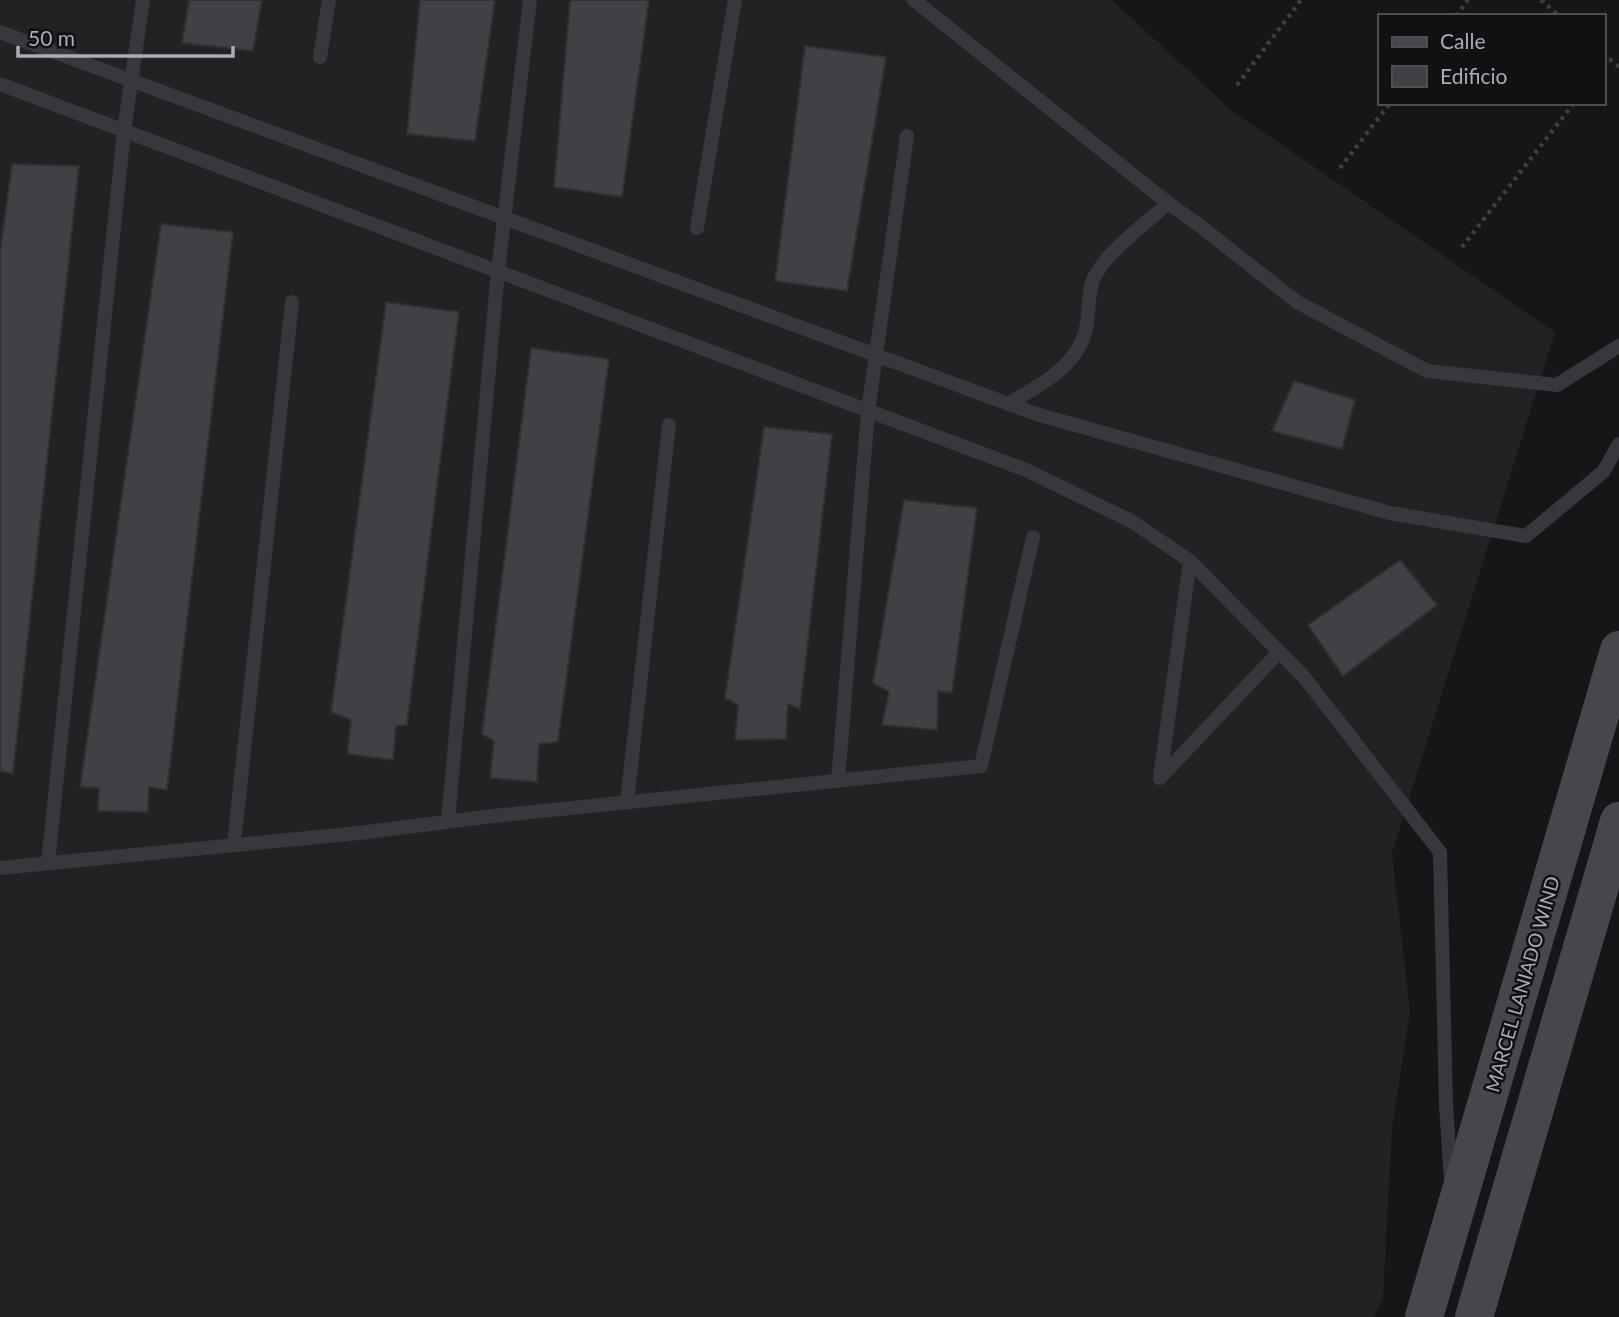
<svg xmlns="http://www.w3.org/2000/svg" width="1619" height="1317" viewBox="0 0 1619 1317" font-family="Lato,sans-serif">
<rect width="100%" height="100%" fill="#161618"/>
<path fill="#222225" d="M 0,0 L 1112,0 L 1231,110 L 1555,332 L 1392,853 L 1410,1012 L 1392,1128 L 1383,1297 L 1374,1317 L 0,1317 Z"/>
<g fill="#404145" stroke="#303034" stroke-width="2">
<path d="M 189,0 L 262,0 L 253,51 L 182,43 Z"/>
<path d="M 420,0 L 495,0 L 475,141 L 407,134 Z"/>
<path d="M 570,0 L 649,0 L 622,197 L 554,187 Z"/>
<path d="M 805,46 L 886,57 L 847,291 L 775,281 Z"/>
<path d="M 12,164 L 79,166 L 13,774 L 0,771 L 0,252 Z"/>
<path d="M 161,224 L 233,232 L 167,790 L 149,787 L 148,812 L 98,811 L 99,788 L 80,787 Z"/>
<path d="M 386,302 L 459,312 L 407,725 L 396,726 L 393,760 L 347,754 L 351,720 L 331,712 Z"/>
<path d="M 531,348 L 609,359 L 558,742 L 539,744 L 537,782 L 490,778 L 494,741 L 482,734 Z"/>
<path d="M 1294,381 L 1355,400 L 1342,449 L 1272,431 Z"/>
<path d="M 764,427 L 832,434 L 800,709 L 788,704 L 786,739 L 735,740 L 738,705 L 725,698 Z"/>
<path d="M 904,500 L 977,508 L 952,693 L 938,691 L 937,730 L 882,725 L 889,692 L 873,683 Z"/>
<path d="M 1400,560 L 1437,605 L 1343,676 L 1308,625 Z"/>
</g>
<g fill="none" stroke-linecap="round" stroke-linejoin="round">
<g stroke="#3d3f44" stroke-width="4.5" stroke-dasharray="3.5 5" stroke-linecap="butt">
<path d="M 1541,0 L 1559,16"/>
<path d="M 1456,16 L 1468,0"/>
<path d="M 1603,54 L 1619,67"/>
<path d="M 1603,65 L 1609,58"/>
<path d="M 1237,85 L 1301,0"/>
<path d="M 1340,168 L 1390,103"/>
<path d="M 1462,247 L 1574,103"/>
</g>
<g stroke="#37383d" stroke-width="14">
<path d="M 914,0 L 1168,203 L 1200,226 L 1297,302 L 1427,371 L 1557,385 L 1619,346"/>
<path d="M 0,32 L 1036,414 L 1390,513 L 1526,536 L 1603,472 L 1619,444"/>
<path d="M 320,57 L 329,0"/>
<path d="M 0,84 L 1026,470 L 1131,521 L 1190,561 L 1304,677 L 1440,852 L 1446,1105 L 1451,1180"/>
<path d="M 697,228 L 735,0"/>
<path d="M 1008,404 C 1038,386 1074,369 1085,333 C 1090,316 1087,296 1093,280 C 1105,252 1146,224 1168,203"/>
<path d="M 1160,778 L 1190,561"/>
<path d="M 1160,778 L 1279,652"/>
<path d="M 838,781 L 868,411 L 907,136"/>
<path d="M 627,802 L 669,425"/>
<path d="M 448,821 L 498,271 L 530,0"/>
<path d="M 234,844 L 292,302"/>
<path d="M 48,863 L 124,131 L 143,0"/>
<path d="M 0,868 L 359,833 L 493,816 L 981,766 L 1033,537"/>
</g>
<g stroke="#45474d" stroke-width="38">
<path d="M 1424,1317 L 1619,650"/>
<path d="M 1474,1317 L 1619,821"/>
</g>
</g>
<g text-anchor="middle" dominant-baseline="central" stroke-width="5" stroke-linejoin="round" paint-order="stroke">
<g font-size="19" fill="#a8adb8" stroke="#111113">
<text transform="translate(1522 984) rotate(-74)">MARCEL LANIADO WIND</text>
</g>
</g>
<rect x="1378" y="14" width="228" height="91" fill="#111113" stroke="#4d4f55" stroke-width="2"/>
<rect x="1392" y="37" width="35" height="10" fill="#45474d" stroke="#4d4f55" stroke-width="2"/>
<text x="1440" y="49" font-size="21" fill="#a8adb8">Calle</text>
<rect x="1392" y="66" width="35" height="21" fill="#404145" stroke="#4d4f55" stroke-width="2"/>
<text x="1440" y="84" font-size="21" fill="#a8adb8">Edificio</text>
<path d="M18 46v10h215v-10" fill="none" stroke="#a8adb8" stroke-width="3.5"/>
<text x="28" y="46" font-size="21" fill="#a8adb8" stroke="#111113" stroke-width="5" paint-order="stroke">50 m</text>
</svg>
